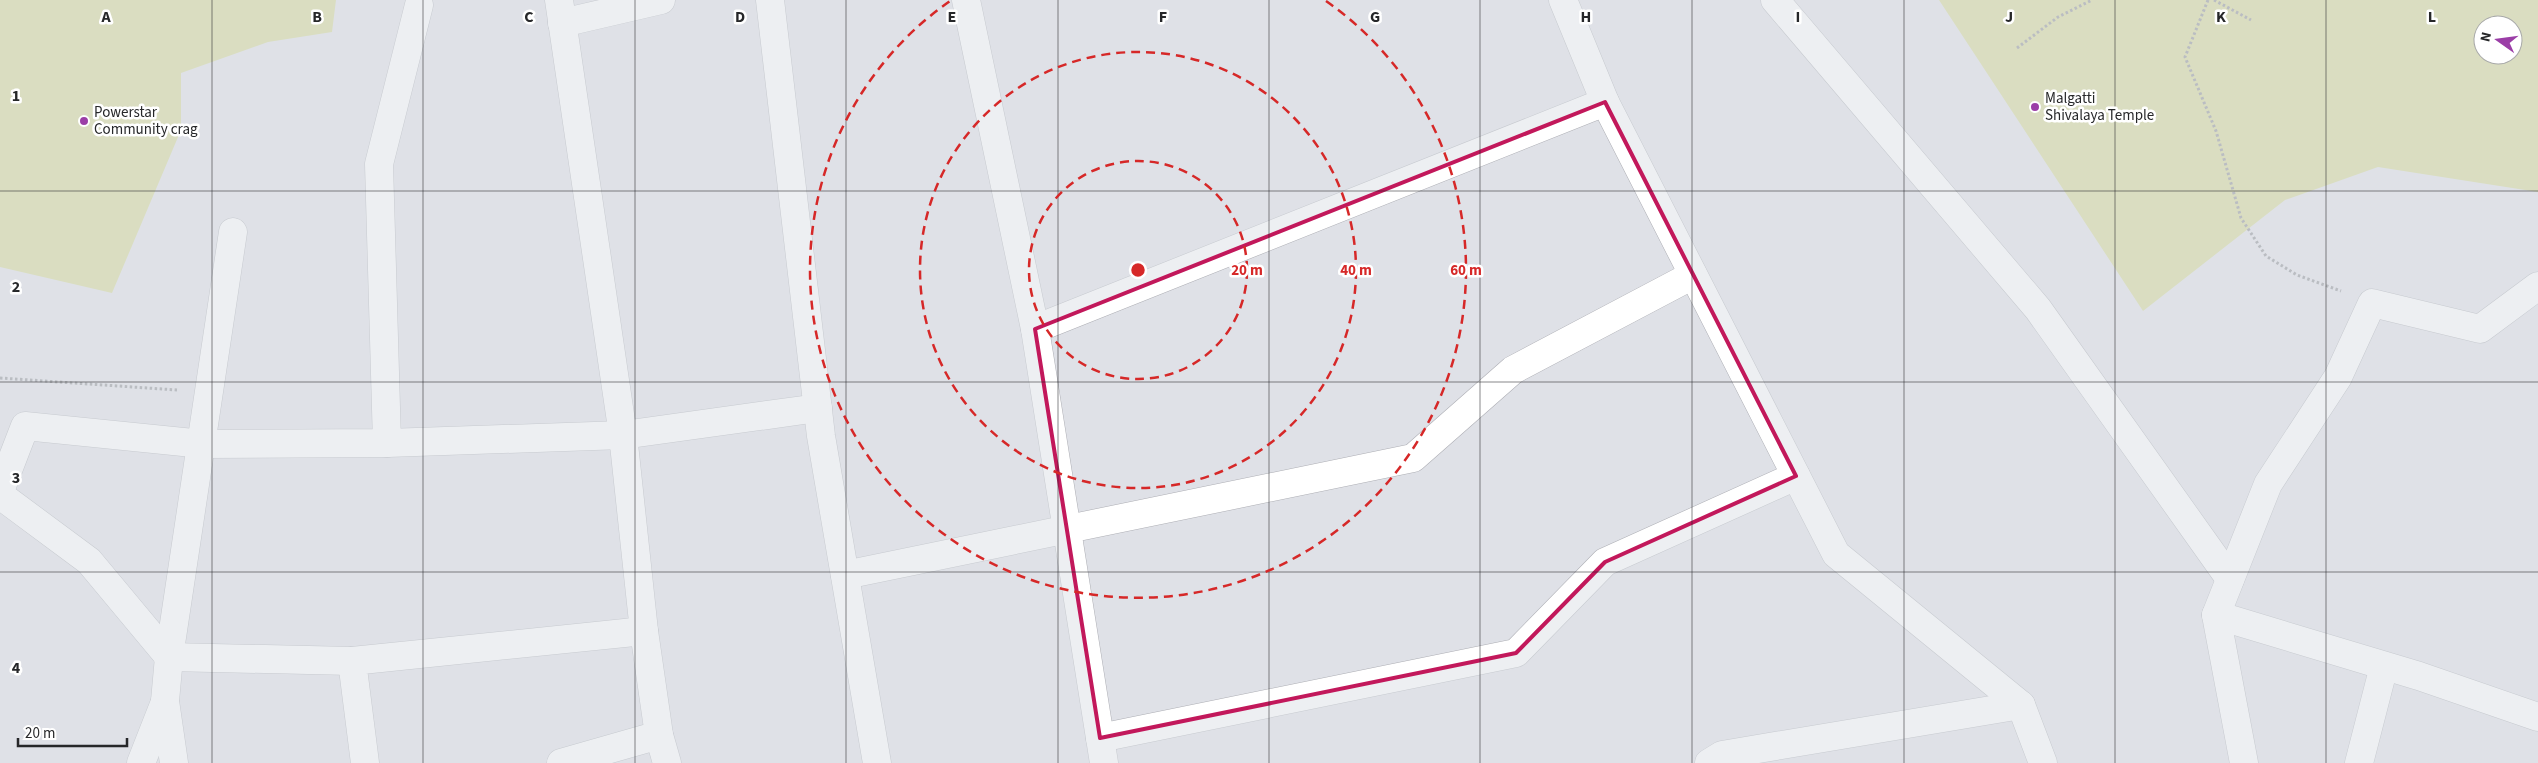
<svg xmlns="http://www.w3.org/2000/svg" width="2538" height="763" viewBox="0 0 2538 763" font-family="'Source Sans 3',sans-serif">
<rect width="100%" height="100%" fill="#dfe1e7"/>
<g fill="#d5d893" fill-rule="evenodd">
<path d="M 0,0 L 336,0 L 332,32 L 268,42 L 181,73 L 181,130 L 112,293 L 0,267 Z"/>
<path d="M 1939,0 L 2538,0 L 2538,192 L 2378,167 L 2285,200 L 2143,311 ZM 2483,25 L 2513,25 L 2513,55 L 2483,55 Z"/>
</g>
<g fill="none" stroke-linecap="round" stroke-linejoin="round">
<defs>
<g id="minor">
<path d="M 770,0 L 821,436 L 877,763"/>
<path d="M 966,0 L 1035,329"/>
<path d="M 1563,0 L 1605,102"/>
<path d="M 1775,0 L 2038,309 L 2230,579"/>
<path d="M 562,23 L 661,0"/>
<path d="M 387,443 L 379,164 L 419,5"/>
<path d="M 0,491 L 25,426 L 203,444 L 387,443 L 623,435 L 818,408"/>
<path d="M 0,495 L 89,561 L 169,657 L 352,661"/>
<path d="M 845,575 L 1413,458 L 1513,370 L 1693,275"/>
<path d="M 2216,615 L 2419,676 L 2538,717"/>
<path d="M 644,631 L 659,735 L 667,763"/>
<path d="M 1100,738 L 1516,653 L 1605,562 L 1796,476"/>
<path d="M 141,763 L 165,702"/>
<path d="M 174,763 L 165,701 L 169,657 L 233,232"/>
<path d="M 365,763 L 352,661 L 644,631 L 623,435 L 559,0"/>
<path d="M 561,763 L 659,735"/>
<path d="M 1104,763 L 1035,329 L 1605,102 L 1836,554 L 2021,705 L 2043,763"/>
<path d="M 1709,763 L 1722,755 L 2021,705"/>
<path d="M 2244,763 L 2216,615 L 2268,484 L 2338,377 L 2372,303 L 2480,329 L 2538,286"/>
<path d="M 2359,763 L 2384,666"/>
</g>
</defs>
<use href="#minor" stroke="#adaeb4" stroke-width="29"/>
<g stroke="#8f9095" stroke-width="3" stroke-dasharray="2.5 2.5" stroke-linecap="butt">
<path d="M 2208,0 L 2185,57 L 2216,131 L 2241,218 L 2266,256 L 2297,275 L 2341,291"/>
<path d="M 2214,0 L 2251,20"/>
<path d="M 2017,48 L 2058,17 L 2092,0"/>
<path d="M 0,378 L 177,390"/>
</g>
<use href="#minor" stroke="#fff" stroke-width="28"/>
</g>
<path d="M0 0H2538V763H0ZM 1605,102 L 1796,476 L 1605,562 L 1516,653 L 1100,738 L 1035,329 Z" fill="#dfe1e7" fill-opacity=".55" fill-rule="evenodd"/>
<path fill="none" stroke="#c2185b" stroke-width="4" stroke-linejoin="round" d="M 1605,102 L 1796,476 L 1605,562 L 1516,653 L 1100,738 L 1035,329 Z"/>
<path fill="none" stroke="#262729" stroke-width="1" stroke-opacity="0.55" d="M 212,0 L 212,763M 423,0 L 423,763M 635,0 L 635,763M 846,0 L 846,763M 1058,0 L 1058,763M 1269,0 L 1269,763M 1480,0 L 1480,763M 1692,0 L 1692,763M 1904,0 L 1904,763M 2115,0 L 2115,763M 2326,0 L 2326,763M 0,191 L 2538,191M 0,382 L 2538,382M 0,572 L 2538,572"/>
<g fill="none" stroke="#d62828" stroke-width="2.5" stroke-dasharray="9 6">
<circle cx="1138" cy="270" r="109"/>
<circle cx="1138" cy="270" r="218"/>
<path d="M1326 1A328 328 0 1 1 950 1"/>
</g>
<g fill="#9b3ea7" stroke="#fff" stroke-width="2">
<circle cx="2035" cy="107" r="5"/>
<circle cx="84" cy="121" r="5"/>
</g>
<g text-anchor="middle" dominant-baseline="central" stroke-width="5" stroke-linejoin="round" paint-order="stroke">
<g font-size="15" fill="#262729" stroke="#fff" text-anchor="start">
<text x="2045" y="98">Malgatti<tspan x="2045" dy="17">Shivalaya Temple</tspan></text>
<text x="94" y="112">Powerstar<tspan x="94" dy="17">Community crag</tspan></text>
</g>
</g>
<g font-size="16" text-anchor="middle" font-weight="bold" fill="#262729" stroke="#fff" stroke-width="5" stroke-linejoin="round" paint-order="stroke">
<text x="106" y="22">A</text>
<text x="317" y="22">B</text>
<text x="529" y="22">C</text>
<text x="740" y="22">D</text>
<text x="952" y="22">E</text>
<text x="1163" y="22">F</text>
<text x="1375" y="22">G</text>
<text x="1586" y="22">H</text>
<text x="1798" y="22">I</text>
<text x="2009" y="22">J</text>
<text x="2221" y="22">K</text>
<text x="2432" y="22">L</text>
<text x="16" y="101">1</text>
<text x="16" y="292">2</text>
<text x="16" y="483">3</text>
<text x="16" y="673">4</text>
</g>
<circle cx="1138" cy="270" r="8" fill="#d62828" stroke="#fff" stroke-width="2.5"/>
<g font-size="15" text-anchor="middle" font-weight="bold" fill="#d62828" stroke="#fff" stroke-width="5" stroke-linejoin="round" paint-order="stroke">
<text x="1247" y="275">20 m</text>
<text x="1356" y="275">40 m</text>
<text x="1466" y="275">60 m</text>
</g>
<g transform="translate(2498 40) rotate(284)"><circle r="24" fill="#ffffff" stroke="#a8a9a9"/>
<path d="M0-4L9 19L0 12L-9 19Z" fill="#9b3ea7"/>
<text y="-8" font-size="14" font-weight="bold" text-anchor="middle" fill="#262729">N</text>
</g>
<path d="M18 738v8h109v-8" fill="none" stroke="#262729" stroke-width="2.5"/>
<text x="25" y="738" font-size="15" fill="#262729" stroke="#ffffff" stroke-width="4" paint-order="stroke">20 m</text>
</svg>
